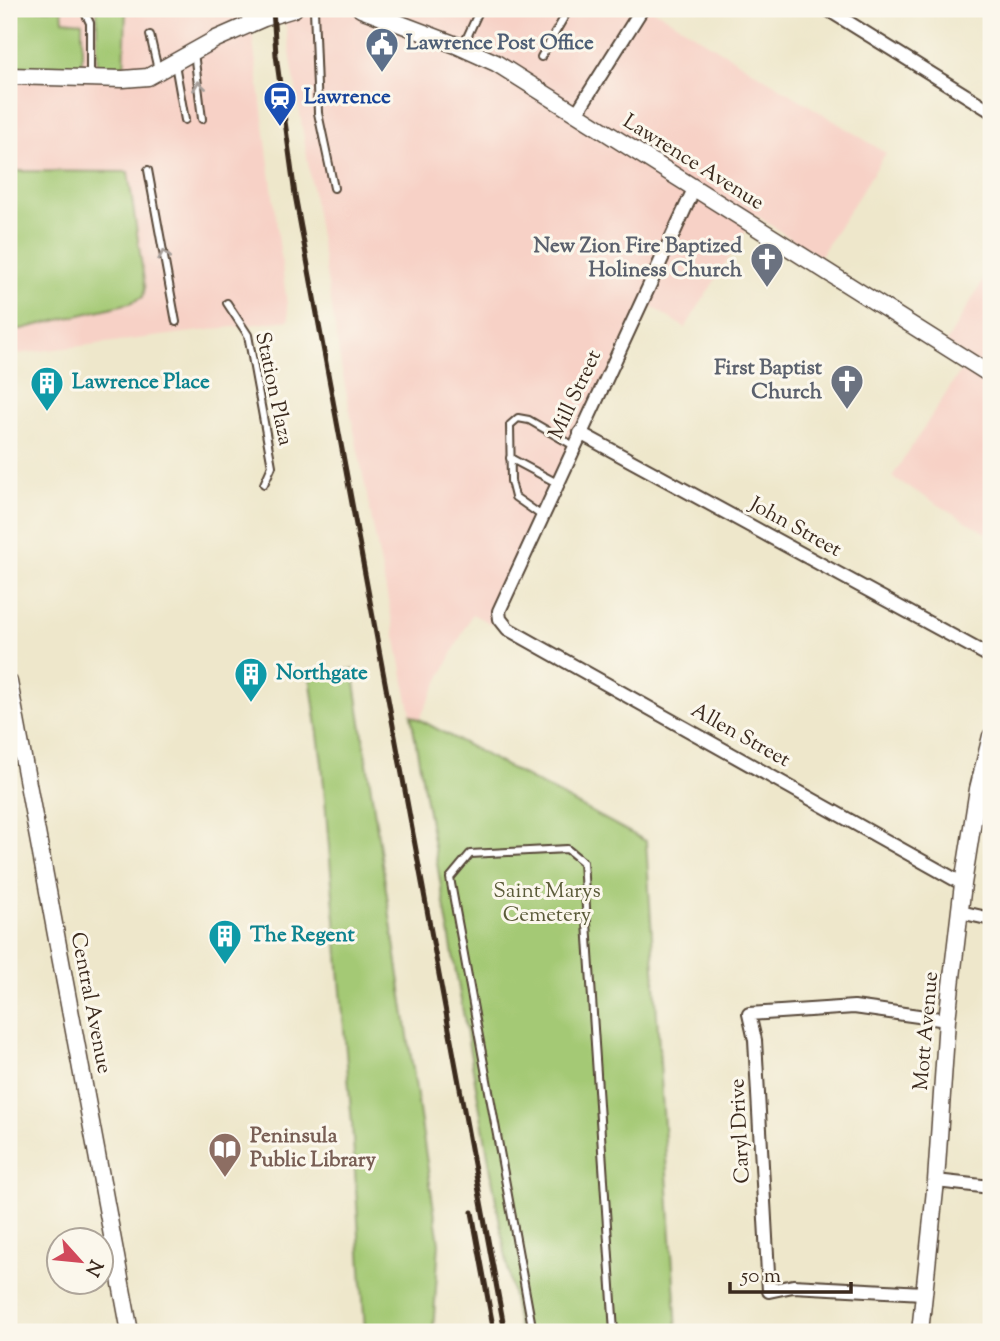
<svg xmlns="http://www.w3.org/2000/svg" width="1000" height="1341" viewBox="0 0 1000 1341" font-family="'Sorts Mill Goudy',serif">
<rect width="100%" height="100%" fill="#fbf7ec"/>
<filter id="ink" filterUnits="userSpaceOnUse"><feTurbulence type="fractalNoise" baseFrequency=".0143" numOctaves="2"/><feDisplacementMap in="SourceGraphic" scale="14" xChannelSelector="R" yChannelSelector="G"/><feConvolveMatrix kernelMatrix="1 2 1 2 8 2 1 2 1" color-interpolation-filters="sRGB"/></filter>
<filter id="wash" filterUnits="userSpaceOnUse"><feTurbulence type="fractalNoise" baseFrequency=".00686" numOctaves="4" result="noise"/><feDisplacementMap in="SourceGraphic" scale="28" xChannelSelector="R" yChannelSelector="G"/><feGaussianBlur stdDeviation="1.57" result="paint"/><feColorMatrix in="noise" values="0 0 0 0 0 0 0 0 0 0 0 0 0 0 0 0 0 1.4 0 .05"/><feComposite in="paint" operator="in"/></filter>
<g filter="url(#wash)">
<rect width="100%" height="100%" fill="#eee7cb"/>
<g fill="#f7d1c6">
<path d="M 9,9 L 249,9 L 289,320 L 9,355 Z"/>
<path d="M 283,9 L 653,9 L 886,153 L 819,258 L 756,215 L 685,328 L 643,301 L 491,624 L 472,614 L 419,720 L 411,715 L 341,366 Z"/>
<path d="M 991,267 L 991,536 L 892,477 L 969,358 L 946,343 Z"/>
</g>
<g fill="#a4c974" stroke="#707a49" stroke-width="2">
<path d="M 9,9 L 62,9 L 63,20 L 82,22 L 82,76 L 9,74 Z"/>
<path d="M 97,9 L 126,9 L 124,76 L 97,76 Z"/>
<path d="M 9,171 L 128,172 L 145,287 L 143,297 L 130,303 L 9,332 Z"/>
<path d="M 353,669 L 439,1243 L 433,1332 L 365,1332 L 352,1124 L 322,763 L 310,676 Z"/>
<path d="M 411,715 L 646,841 L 677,1332 L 519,1332 Z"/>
</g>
</g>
<g filter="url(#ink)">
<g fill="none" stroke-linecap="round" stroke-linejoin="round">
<defs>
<g id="service">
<path d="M 83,9 L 90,23 L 90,76"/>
<path d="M 243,9 L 247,24"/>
<path d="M 314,9 L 318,113 L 334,188"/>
<path d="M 150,35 L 158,70"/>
<path d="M 462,48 L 480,9"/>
<path d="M 194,52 L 202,119"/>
<path d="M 541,57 L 569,9"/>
<path d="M 175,64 L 185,120"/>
<path d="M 148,170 L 176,322"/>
<path d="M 227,303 L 248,335 L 272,466 L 264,484"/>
<path d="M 510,458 L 557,483"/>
<path d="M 542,516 L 515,497 L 511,481 L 510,425 L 518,418 L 529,420 L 574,446"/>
<path d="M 533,1332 L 450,878 L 470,854 L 567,849 L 583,862 L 614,1332"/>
</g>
<g id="minor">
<path d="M 827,9 L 991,111"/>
<path d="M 576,114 L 642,9"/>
<path d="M 694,189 L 499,611 L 500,619 L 508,629 L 963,884"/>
<path d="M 580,433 L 991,657"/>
<path d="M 960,912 L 991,919"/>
<path d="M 936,1181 L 991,1187"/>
<path d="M 923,1293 L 793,1286 L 769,1291 L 755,1040 L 749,1014 L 854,1007 L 947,1020"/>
</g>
<g id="tertiary">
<path d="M 361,9 L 456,45 L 496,63 L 991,375"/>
<path d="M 9,76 L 123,79 L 148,77 L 216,39 L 264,18 L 294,9"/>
<path d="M 9,682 L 130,1332"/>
<path d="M 920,1332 L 936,1181 L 947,1020 L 963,884 L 978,789 L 991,736"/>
</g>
</defs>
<use href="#service" stroke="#564638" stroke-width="10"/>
<use href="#minor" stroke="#564638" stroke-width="16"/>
<use href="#tertiary" stroke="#564638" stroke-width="19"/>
<use href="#service" stroke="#fff" stroke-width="6"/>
<use href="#minor" stroke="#fff" stroke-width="12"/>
<use href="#tertiary" stroke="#fff" stroke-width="16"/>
<g stroke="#3b2a1e" stroke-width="5">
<path d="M 273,9 L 276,55 L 295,195 L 505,1332"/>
<path d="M 472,1212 L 494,1332"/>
</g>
</g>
<defs><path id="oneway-chevron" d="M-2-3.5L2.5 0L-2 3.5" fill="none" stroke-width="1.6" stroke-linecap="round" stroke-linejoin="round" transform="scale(1.75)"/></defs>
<g stroke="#a79f9a">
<use href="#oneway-chevron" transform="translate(199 86) rotate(-98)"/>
<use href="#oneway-chevron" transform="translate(164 255) rotate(-101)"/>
</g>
</g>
<defs>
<symbol id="civic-pin" viewBox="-11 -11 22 30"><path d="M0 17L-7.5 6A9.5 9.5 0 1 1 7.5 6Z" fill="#5c6f8a" stroke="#fbf7ec"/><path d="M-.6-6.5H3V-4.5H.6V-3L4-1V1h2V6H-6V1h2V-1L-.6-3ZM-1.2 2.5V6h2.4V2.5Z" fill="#fff"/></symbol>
<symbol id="station-pin" viewBox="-11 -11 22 30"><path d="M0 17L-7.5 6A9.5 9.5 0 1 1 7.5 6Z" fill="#1a4fb4" stroke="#fbf7ec"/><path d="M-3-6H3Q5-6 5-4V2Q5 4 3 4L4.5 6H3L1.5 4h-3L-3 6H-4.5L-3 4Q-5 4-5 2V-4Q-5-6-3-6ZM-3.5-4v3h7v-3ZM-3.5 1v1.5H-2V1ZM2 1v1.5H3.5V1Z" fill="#fff"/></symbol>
<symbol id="church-pin" viewBox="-11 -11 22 30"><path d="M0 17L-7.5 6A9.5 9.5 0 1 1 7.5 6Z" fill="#6b7280" stroke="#fbf7ec"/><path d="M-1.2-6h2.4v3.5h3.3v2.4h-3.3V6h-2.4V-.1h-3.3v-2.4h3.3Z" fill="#fff"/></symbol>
<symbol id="building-pin" viewBox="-11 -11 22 30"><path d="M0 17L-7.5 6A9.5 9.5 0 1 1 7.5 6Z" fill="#0f9aa8" stroke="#fbf7ec"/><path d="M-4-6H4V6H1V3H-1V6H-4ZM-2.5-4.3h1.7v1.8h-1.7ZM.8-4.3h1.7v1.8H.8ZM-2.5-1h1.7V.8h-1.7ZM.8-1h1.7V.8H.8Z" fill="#fff"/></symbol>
<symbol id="library-pin" viewBox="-11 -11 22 30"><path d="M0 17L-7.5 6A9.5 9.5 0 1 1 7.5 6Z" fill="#8d6e63" stroke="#fbf7ec"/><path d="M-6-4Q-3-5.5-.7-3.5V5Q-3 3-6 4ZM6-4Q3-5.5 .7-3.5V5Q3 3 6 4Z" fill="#fff"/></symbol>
</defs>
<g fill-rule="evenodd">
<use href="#civic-pin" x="363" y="25" width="38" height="52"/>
<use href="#station-pin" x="261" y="79" width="38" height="52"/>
<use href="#church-pin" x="748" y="240" width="38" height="52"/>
<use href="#church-pin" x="828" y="362" width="38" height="52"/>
<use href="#building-pin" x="28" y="364" width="38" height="52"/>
<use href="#building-pin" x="232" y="655" width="38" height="52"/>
<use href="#building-pin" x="206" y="917" width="38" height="52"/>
<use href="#library-pin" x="206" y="1130" width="38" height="52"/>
</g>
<g text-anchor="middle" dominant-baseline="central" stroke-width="6" stroke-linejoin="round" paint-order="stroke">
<g font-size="21" font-weight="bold" fill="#4e5e75" stroke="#fbf7ec" text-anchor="start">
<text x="406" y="44">Lawrence Post Office</text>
</g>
<g font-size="21" font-weight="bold" fill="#164399" stroke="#fbf7ec" text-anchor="start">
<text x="304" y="98">Lawrence</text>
</g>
<g font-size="21" fill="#3b2a1e" stroke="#fbf7ec">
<text transform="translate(693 163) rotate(32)">Lawrence Avenue</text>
<text transform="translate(273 389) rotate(78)">Station Plaza</text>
<text transform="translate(576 395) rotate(-65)">Mill Street</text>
<text transform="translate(795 528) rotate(29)">John Street</text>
<text transform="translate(740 736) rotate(29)">Allen Street</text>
<text transform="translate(90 1003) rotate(79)">Central Avenue</text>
<text transform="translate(927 1031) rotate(-85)">Mott Avenue</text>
<text transform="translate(741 1131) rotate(-93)">Caryl Drive</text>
</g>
<g font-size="21" font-weight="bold" fill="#5b616d" stroke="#fbf7ec" text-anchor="end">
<text x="742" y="247">New Zion Fire Baptized<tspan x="742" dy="24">Holiness Church</tspan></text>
<text x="822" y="369">First Baptist<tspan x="822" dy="24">Church</tspan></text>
</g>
<g font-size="21" font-weight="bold" fill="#0d838f" stroke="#fbf7ec" text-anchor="start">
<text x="72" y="383">Lawrence Place</text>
<text x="276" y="674">Northgate</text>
<text x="250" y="936">The Regent</text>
</g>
<g font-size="21" fill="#5a5a38" stroke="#fbf7ec">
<text x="547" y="892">Saint Marys<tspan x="547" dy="24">Cemetery</tspan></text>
</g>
<g font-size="21" font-weight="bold" fill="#785e54" stroke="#fbf7ec" text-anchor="start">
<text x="250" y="1137">Peninsula<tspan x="250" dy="24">Public Library</tspan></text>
</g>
</g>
<rect width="1000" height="1341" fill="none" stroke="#fbf7ec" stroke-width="35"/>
<g transform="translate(80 1261) rotate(117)"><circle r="33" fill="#fbf7ec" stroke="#aea59a" stroke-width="2"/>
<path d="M0-5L12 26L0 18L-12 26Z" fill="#d1495b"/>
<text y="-10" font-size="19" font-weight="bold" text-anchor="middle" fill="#3b2a1e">N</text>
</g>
<path d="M730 1282v10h121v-10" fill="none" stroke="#3b2a1e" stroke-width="3.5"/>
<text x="741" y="1282" font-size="21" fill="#3b2a1e" stroke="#fbf7ec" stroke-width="5" paint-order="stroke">50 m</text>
</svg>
